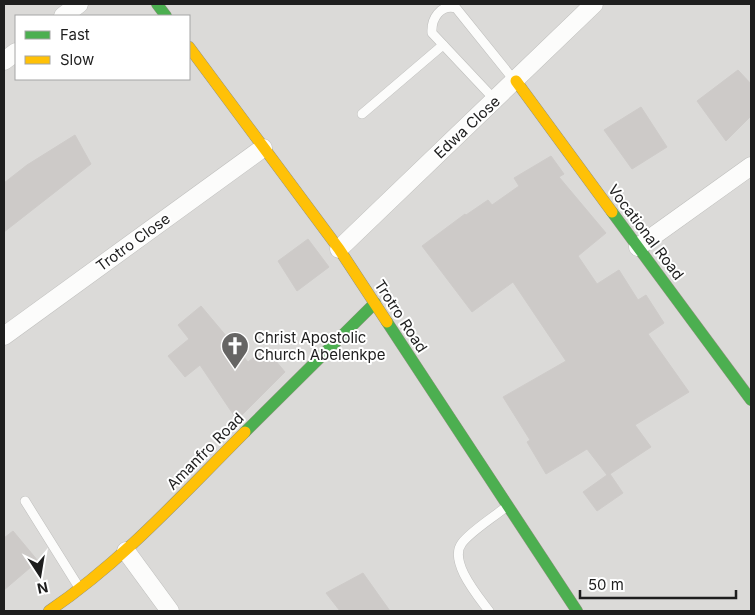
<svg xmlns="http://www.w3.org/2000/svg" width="755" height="615" viewBox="0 0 755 615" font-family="Inter,sans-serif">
<rect width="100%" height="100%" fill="#eceae7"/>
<path fill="#dbdad8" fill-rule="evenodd" d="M 4,4 L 751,4 L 751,611 L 4,611 ZM 16,16 L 189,16 L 189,79 L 16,79 Z"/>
<g fill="#cdcac8" stroke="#cecbc9">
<path d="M 738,70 L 751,84 L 751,116 L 726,141 L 697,101 Z"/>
<path d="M 641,107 L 667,147 L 632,169 L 604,130 Z"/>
<path d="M 75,135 L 91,164 L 4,232 L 4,183 L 27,165 Z"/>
<path d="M 551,156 L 564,174 L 559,177 L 606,233 L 578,256 L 597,284 L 619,270 L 638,300 L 646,295 L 664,323 L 648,334 L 689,392 L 635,425 L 651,447 L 610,474 L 623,493 L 597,511 L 583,492 L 607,475 L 587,449 L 546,474 L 527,442 L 530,440 L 503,397 L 566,361 L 513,282 L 472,312 L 422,246 L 465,214 L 466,215 L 488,200 L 492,205 L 519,186 L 514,178 Z"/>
<path d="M 308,239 L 329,267 L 297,291 L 278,261 Z"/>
<path d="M 201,306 L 248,362 L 265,348 L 285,372 L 237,420 L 200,365 L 185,377 L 168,356 L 189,339 L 178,325 Z"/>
<path d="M 13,531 L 38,561 L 4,590 L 4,538 Z"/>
<path d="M 363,573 L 390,611 L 340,611 L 326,593 Z"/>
</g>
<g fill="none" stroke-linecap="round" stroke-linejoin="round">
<defs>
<g id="lane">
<path d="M 495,100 L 432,33 C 431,19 440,4 456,8 L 514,80"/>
<path d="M 362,114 L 443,45"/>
<path d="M 25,501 L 80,589"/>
<path d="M 489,611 C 478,596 448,561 462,543 C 471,531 494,517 507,506"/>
</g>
<g id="street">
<path d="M 63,16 L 79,4"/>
<path d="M 4,61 L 16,52"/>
<path d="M 638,247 L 751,166"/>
<path d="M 339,249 L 594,4"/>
<path d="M 4,336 L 263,148"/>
<path d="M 126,551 L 170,611"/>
</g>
<g id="fast">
<path d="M 157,4 L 166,16"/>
<path d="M 612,212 L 751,400"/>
<path d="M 387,322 L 577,611"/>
<path d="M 245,432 L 375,303"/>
</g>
<g id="slow">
<path d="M 189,47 L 339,249 L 387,322"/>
<path d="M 516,81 L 612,212"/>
<path d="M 49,611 C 123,561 182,495 245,432"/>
</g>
</defs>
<use href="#lane" stroke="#bfbfbd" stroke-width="10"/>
<use href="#street" stroke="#bfbfbd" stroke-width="19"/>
<use href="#fast" stroke="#939381" stroke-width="12"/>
<use href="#slow" stroke="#939381" stroke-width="12"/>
<use href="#lane" stroke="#fcfcfb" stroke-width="9"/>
<use href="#street" stroke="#fcfcfb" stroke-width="18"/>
<use href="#fast" stroke="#4caf50" stroke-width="11"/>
<use href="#slow" stroke="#ffc107" stroke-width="11"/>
</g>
<defs>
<symbol id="church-pin" viewBox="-11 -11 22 30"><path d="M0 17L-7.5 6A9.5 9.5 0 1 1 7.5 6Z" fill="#666564" stroke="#fff"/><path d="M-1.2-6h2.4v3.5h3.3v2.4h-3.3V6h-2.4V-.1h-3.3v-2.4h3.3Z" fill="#fff"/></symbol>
</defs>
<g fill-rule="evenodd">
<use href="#church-pin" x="219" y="330" width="32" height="43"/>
</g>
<g text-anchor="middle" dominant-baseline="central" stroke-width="4" stroke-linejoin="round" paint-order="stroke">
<g font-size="15" fill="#1e1e1e" stroke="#fff">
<text transform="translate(467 127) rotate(-43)">Edwa Close</text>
<text transform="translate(646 232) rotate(53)">Vocational Road</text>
<text transform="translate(133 242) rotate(-36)">Trotro Close</text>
<text transform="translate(401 316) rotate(57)">Trotro Road</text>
<text transform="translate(205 451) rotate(-45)">Amanfro Road</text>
</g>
<g font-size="15" fill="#1e1e1e" stroke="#fff" text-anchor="start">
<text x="254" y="337">Christ Apostolic<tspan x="254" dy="17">Church Abelenkpe</tspan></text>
</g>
</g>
<rect width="755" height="615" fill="none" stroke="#1e1e1e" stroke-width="10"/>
<rect x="15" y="15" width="175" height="65" fill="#ffffff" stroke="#a5a5a5"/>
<rect x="25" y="31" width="25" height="8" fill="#4caf50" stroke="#a5a5a5"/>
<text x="60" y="40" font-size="15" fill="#1e1e1e">Fast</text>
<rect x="25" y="56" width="25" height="8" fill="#ffc107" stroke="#a5a5a5"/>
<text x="60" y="65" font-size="15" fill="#1e1e1e">Slow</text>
<g transform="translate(40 575) rotate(168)" stroke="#ffffff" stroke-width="4" paint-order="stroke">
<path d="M0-4L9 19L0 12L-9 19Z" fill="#1e1e1e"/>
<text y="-8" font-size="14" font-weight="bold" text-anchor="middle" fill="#1e1e1e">N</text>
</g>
<path d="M580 590v8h156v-8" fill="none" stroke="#1e1e1e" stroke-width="2.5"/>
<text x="588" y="590" font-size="15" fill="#1e1e1e" stroke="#ffffff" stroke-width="4" paint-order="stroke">50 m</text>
</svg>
